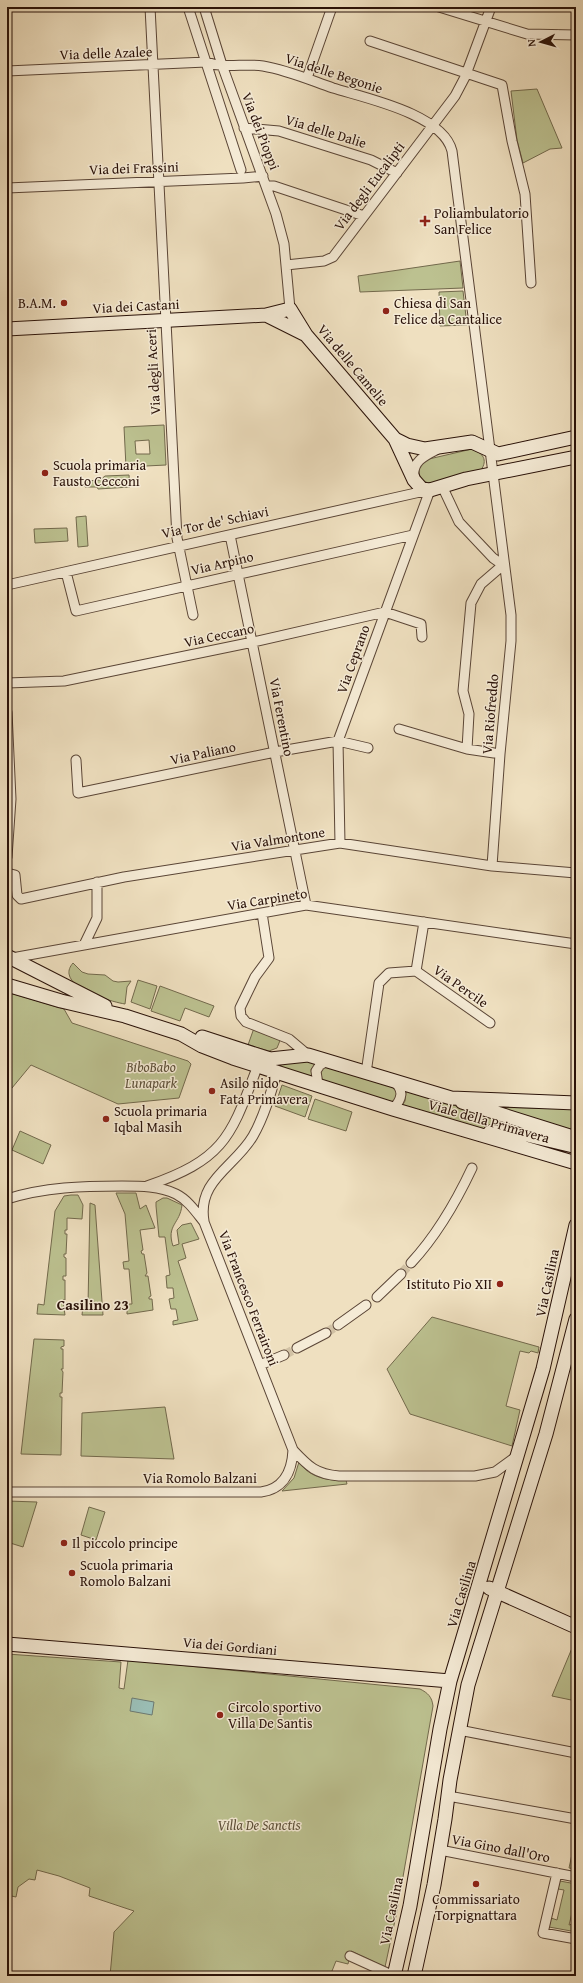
<svg xmlns="http://www.w3.org/2000/svg" width="583" height="1983" viewBox="0 0 583 1983" font-family="'Gentium Book Plus',serif">
	<style>
		.green { fill: #bcc190; stroke: #72694c; fill-rule: evenodd }
		.water { fill: #9abdb4; stroke: #6d786f }
		.lines { fill: none; stroke-linecap: round; stroke-linejoin: round }
		.street-tunnel { stroke: #d1c1a4; stroke-width: 9; stroke-dasharray: 9 4.5; stroke-linecap: butt }
		.street-casing { stroke: #5a4536; stroke-width: 11 }
		.secondary-casing { stroke: #291108; stroke-width: 15 }
		.street { stroke: #f5ebd6; stroke-width: 9 }
		.secondary { stroke: #f5ebd6; stroke-width: 13 }
		.poi-dot { fill: #8f2418; stroke: #f5ebd6; stroke-width: 1.5 }
		.labels { text-anchor: middle; stroke-width: 3; stroke-linejoin: round; paint-order: stroke }
		.street-label { font-size: 14px; fill: #291108; stroke: #f5ebd6 }
		.poi-label { font-size: 14px; fill: #291108; stroke: #f5ebd6; text-anchor: start }
		.park-label { font-size: 14px; font-style: italic; fill: #5c4f38; stroke: #f5ebd6 }
		.neighbourhood-label { font-size: 15px; font-weight: bold; fill: #291108; stroke: #f5ebd6 }
	</style>
	<rect width="100%" height="100%" fill="#efe0c0"/>
	<filter id="stains"><feTurbulence type="fractalNoise" baseFrequency=".005" numOctaves="4"/><feColorMatrix values="0 0 0 0 .2 0 0 0 0 .09 0 0 0 0 .02 0 0 0 .5 -.17"/></filter>
	<radialGradient id="worn" r=".72"><stop offset=".6" stop-color="#630" stop-opacity="0"/><stop offset="1" stop-color="#630" stop-opacity=".3"/></radialGradient>
	<path class="green" d="M537,89L562,148L550,149L523,163L517,140L511,91Z
		M460,261L463,288L360,292L358,276Z
		M463,291L467,325L440,326L439,292Z
		M164,425L166,465L126,467L124,427ZM149,440L150,454H136L135,441Z
		M472,449C483,453 488,460 481,470L432,483C419,483 417,473 421,463L429,459Z
		M129,475L130,487L98,489L97,487H85L86,481L100,480L105,476Z
		M86,516L88,546L78,547L76,517Z
		M67,528L68,541L35,543L34,529Z
		M73,963L82,972L88,974L105,975L113,981L118,982L131,981L127,987L125,1004C112,1002 53,986 73,963Z
		M138,980L157,986L150,1009L131,1002Z
		M160,986L214,1006L209,1017L185,1008L180,1021L151,1011Z
		M7,992L64,1009L72,1023L188,1061L191,1064L179,1098L118,1104L31,1065L7,1094Z
		M254,1028L281,1038L277,1048L269,1051L248,1045Z
		M300,1060L318,1063L311,1069L312,1077L278,1066V1064Z
		M326,1066L394,1087L397,1091L396,1100L390,1102L322,1080L321,1071Z
		M282,1085L312,1096L305,1117L275,1106Z
		M406,1091L571,1140L473,1127L402,1106L405,1101Z
		M315,1099L352,1112L346,1131L308,1119Z
		M484,1107L576,1109V1134Z
		M20,1131L51,1145L43,1164L12,1150Z
		M116,1193H136L140,1209L146,1205L155,1228L140,1230L143,1250L141,1251L142,1254H144L147,1273L145,1276H148L151,1296L149,1297V1299H152L153,1310L127,1314V1304H132L129,1269H124L123,1262L129,1261L125,1214Z
		M71,1195H78L83,1205L82,1219L67,1218V1230H65V1234H67L66,1254H64V1257L66,1258V1276H63V1280H65V1300H63L65,1315L37,1314L38,1304L44,1305L55,1211L64,1196Z
		M163,1198H167L182,1205C180,1224 166,1225 173,1246L179,1244L177,1230L182,1225L191,1223L199,1239L182,1244L186,1258L178,1261L198,1320L173,1325V1321L178,1320L176,1309H171L169,1299L174,1298L173,1288H167L166,1276L170,1275L165,1237H159L156,1206V1202Z
		M90,1203L95,1205L103,1315H82L83,1306H88Z
		M432,1317L539,1347L538,1353L531,1351L529,1353L520,1351L506,1406L520,1410L512,1446L410,1414L387,1369Z
		M34,1339L64,1340V1346L61,1347V1349H63V1369H61L63,1372L62,1393H60V1397H62L61,1455L21,1454Z
		M165,1407L174,1459L81,1456L82,1413Z
		M299,1462C310,1478 328,1481 346,1480L347,1484L282,1491L294,1478Z
		M7,1501L37,1502L23,1547L7,1542Z
		M89,1507L105,1512L96,1540L81,1535Z
		M575,1641H576V1701L552,1696Z
		M7,1654L121,1662L119,1688L124,1689L128,1660L420,1689C428,1693 432,1697 433,1706L397,1911L385,1967L351,1951L348,1964L336,1961L330,1976H110L114,1932L134,1911L89,1896L90,1888L59,1876L37,1870L35,1880L29,1879L18,1887L16,1897L7,1895Z
		M576,1836V1869L569,1868Z
		M560,1881L576,1884V1897L569,1925L576,1923L574,1930L571,1931L549,1927L551,1918L557,1920L564,1890L558,1889Z"/>
	<path class="water" d="M132,1698L154,1702L152,1715L130,1711Z"/>
	<g class="lines">
		<path class="street-tunnel" d="M401,1274L411,1263
			M326,1333L338,1325
			M284,1355L297,1348"/>
		<g class="street-casing">
			<path id="street" d="M150,7L177,538L193,615
				M188,7L241,170
				M204,7L222,65L276,214L284,244L290,309
				M439,7L527,34L576,35
				M370,41L502,85L512,141L525,194L531,283
				M7,71L206,62C224,69 244,63 263,66C287,70 310,80 333,88C365,98 443,114 452,151L511,615V641L500,754L492,866
				M307,78L332,7
				M244,128L279,131L371,160L397,173
				M267,186H274L364,216
				M7,188L243,178L263,176
				M286,265L324,261L333,257L455,96L465,77L491,7
				M414,477C412,462 424,456 436,450
				M442,486L459,522L493,558L503,565
				M230,535L306,905
				M66,572L76,611L413,535
				M7,585L429,490
				M7,683L64,681L253,642L385,612L421,624L422,637
				M7,712L11,799L7,857
				M399,729L467,749L494,753
				M467,749L469,714L463,691L471,603L481,584L503,565
				M76,760L78,793L275,752L338,741L368,748
				M340,843L338,741L430,490
				M7,873L15,875L17,895L21,899L124,877L340,843L492,866L576,873
				M262,913L269,958L255,977L240,1008L241,1016L246,1022L289,1039L308,1055
				M84,945L97,918V882
				M12,958L306,905L576,944
				M416,971L490,1023
				M416,971L424,922
				M366,1073L379,983L389,973L416,971
				M318,1085L316,1071L320,1065L327,1061
				M393,1109C402,1099 405,1090 393,1081
				M147,1186C228,1158 231,1135 260,1060
				M7,1199C45,1187 83,1186 122,1186C140,1186 160,1186 176,1194C188,1200 196,1212 204,1222L293,1450C309,1467 316,1474 339,1476H475L495,1472L517,1456
				M204,1221C197,1180 235,1167 253,1136C264,1117 271,1093 277,1072
				M411,1263C437,1235 456,1202 472,1168
				M377,1297L401,1274
				M338,1325L366,1305
				M297,1348L326,1333
				M260,1365L284,1355
				M7,1492H261C284,1489 292,1471 293,1450
				M459,1730L576,1753
				M448,1796L576,1819
				M440,1850L576,1877
				M557,1873L543,1933L576,1939
				M350,1956L394,1976"/>
		</g>
		<g class="secondary-casing">
			<path id="secondary" d="M266,315L304,334
				M7,329L266,315L290,309L306,335L395,439L414,480L422,489L430,490L466,479L576,457
				M395,439L407,445L425,449L472,442L498,454L576,437
				M7,956L105,1006
				M7,985L61,1001L125,1016L181,1034L202,1046L233,1058L298,1079L393,1109L576,1163
				M202,1037L270,1059L308,1055L451,1098L576,1103
				M462,1102L576,1138
				M490,1132L527,1135L573,1146
				M489,1588L576,1627
				M7,1644L450,1681
				M394,1976L410,1906L440,1729L450,1681L543,1369L576,1225
				M414,1976L434,1885L445,1819L450,1780L468,1685L546,1434L576,1319"/>
		</g>
		<use href="#street" class="street"/>
		<use href="#secondary" class="secondary"/>
	</g>
	<g class="poi-dot">
		<path d="M423 215h4v4h4v4h-4v4h-4v-4h-4v-4h4z"/>
		<circle cx="64" cy="303" r="4"/>
		<circle cx="386" cy="311" r="4"/>
		<circle cx="45" cy="473" r="4"/>
		<circle cx="212" cy="1091" r="4"/>
		<circle cx="106" cy="1119" r="4"/>
		<circle cx="500" cy="1284" r="4"/>
		<circle cx="64" cy="1543" r="4"/>
		<circle cx="72" cy="1573" r="4"/>
		<circle cx="220" cy="1715" r="4"/>
		<circle cx="476" cy="1884" r="4"/>
	</g>
	<g class="labels">
		<g class="street-label">
			<text transform="translate(106 53) rotate(-2)" y="5">Via delle Azalee</text>
			<text transform="translate(334 73) rotate(18)" y="5">Via delle Begonie</text>
			<text transform="translate(261 131) rotate(69)" y="5">Via dei Pioppi</text>
			<text transform="translate(326 131) rotate(17)" y="5">Via delle Dalie</text>
			<text transform="translate(134 168) rotate(-2)" y="5">Via dei Frassini</text>
			<text transform="translate(369 186) rotate(-53)" y="5">Via degli Eucalipti</text>
			<text transform="translate(136 306) rotate(-3)" y="5">Via dei Castani</text>
			<text transform="translate(353 365) rotate(50)" y="5">Via delle Camelie</text>
			<text transform="translate(153 372) rotate(-93)" y="5">Via degli Aceri</text>
			<text transform="translate(215 522) rotate(-12)" y="5">Via Tor de' Schiavi</text>
			<text transform="translate(222 563) rotate(-13)" y="5">Via Arpino</text>
			<text transform="translate(219 635) rotate(-12)" y="5">Via Ceccano</text>
			<text transform="translate(353 659) rotate(-70)" y="5">Via Ceprano</text>
			<text transform="translate(490 714) rotate(-85)" y="5">Via Riofreddo</text>
			<text transform="translate(282 717) rotate(79)" y="5">Via Ferentino</text>
			<text transform="translate(203 753) rotate(-12)" y="5">Via Paliano</text>
			<text transform="translate(278 839) rotate(-9)" y="5">Via Valmontone</text>
			<text transform="translate(267 899) rotate(-9)" y="5">Via Carpineto</text>
			<text transform="translate(461 986) rotate(35)" y="5">Via Percile</text>
			<text transform="translate(489 1121) rotate(16)" y="5">Viale della Primavera</text>
			<text transform="translate(547 1283) rotate(-78)" y="5">Via Casilina</text>
			<text transform="translate(249 1298) rotate(69)" y="5">Via Francesco Ferraironi</text>
			<text x="200" y="1483">Via Romolo Balzani</text>
			<text transform="translate(461 1594) rotate(-73)" y="5">Via Casilina</text>
			<text transform="translate(230 1646) rotate(5)" y="5">Via dei Gordiani</text>
			<text transform="translate(501 1848) rotate(11)" y="5">Via Gino dall'Oro</text>
			<text transform="translate(391 1911) rotate(-78)" y="5">Via Casilina</text>
		</g>
		<g class="poi-label">
			<text x="434" y="218">Poliambulatorio<tspan x="434" dy="16">San Felice</tspan></text>
			<text x="56" y="308" text-anchor="end">B.A.M.</text>
			<text x="394" y="308">Chiesa di San<tspan x="394" dy="16">Felice da Cantalice</tspan></text>
			<text x="53" y="470">Scuola primaria<tspan x="53" dy="16">Fausto Cecconi</tspan></text>
			<text x="220" y="1088">Asilo nido<tspan x="220" dy="16">Fata Primavera</tspan></text>
			<text x="114" y="1116">Scuola primaria<tspan x="114" dy="16">Iqbal Masih</tspan></text>
			<text x="492" y="1289" text-anchor="end">Istituto Pio XII</text>
			<text x="72" y="1548">Il piccolo principe</text>
			<text x="80" y="1570">Scuola primaria<tspan x="80" dy="16">Romolo Balzani</tspan></text>
			<text x="228" y="1712">Circolo sportivo<tspan x="228" dy="16">Villa De Santis</tspan></text>
			<text x="476" y="1904" text-anchor="middle">Commissariato<tspan x="476" dy="16">Torpignattara</tspan></text>
		</g>
		<g class="park-label">
			<text x="151" y="1072">BiboBabo<tspan x="151" dy="16">Lunapark</tspan></text>
			<text x="259" y="1830">Villa De Sanctis</text>
		</g>
		<g class="neighbourhood-label">
			<text x="93" y="1310">Casilino 23</text>
		</g>
	</g>
	<rect width="583" height="1983" fill="none" stroke="#efe0c0" stroke-width="24"/>
	<rect x="8" y="8" width="567" height="1967" fill="none" stroke="#291108" stroke-width="2"/>
	<rect x="12" y="12" width="559" height="1959" fill="none" stroke="#291108"/>
	<g transform="translate(541 42) rotate(264)" stroke="#f5ebd6" stroke-width="3" paint-order="stroke">
	<path d="M0-3L7 15L0 10L-7 15Z" fill="#291108"/>
	<text y="-6" font-size="11" font-weight="bold" text-anchor="middle" fill="#291108">N</text>
	</g>
	<rect width="100%" height="100%" filter="url(#stains)"/>
	<rect width="100%" height="100%" fill="url(#worn)"/>
</svg>
